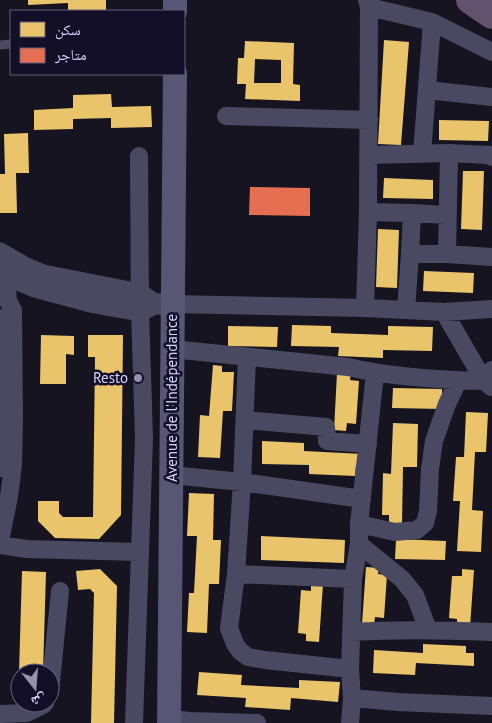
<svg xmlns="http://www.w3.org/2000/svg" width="492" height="723" viewBox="0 0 492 723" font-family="'PT Sans','Noto Naskh Arabic',sans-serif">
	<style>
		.homes { fill: #e9c46a; fill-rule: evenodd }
		.shops { fill: #e76f51 }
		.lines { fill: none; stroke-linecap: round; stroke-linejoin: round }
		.service { stroke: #4a4962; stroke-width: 9 }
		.minor { stroke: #4a4962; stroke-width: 18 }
		.tertiary { stroke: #4a4962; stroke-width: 21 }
		.secondary { stroke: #575674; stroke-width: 24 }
		.trunk { stroke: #62526e; stroke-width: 28 }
		.poi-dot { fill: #9591b1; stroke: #130f26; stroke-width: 2 }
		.labels { text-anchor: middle; stroke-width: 5; stroke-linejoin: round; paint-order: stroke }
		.poi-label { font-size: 15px; fill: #d9d4ff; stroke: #130f26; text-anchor: end }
		.street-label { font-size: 15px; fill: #d9d4ff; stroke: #130f26 }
	</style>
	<rect width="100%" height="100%" fill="#161421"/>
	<path class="homes" d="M28,0H106V11H68V3L28,5Z
		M384,40L409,42L401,145L378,144Z
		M245,41L294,43L293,84L300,85V101L245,99L246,84H237L238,58H244ZM255,59L281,60V83H254Z
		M111,94L112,107L151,106L152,127L111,128V118L73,119V129L34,130V110L73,108V95Z
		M439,120L489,121L488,141L439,140Z
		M28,133L29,173H16L17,213H0V174H5L4,134Z
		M463,171H484L482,230L461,229Z
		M384,178L433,180V199L383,198Z
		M378,229L399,230L397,288L376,287Z
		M424,271L474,273L473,293L423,291Z
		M292,325L331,326V333L388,335V326L433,327L432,351L383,350V358L338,356L339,347L291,346Z
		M228,326L278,327L277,347L228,346Z
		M41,335L74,336V355L66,354V384H40Z
		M88,335H123L121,515L99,539L55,538L38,521V501H59V513L63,517H93L95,357H88Z
		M213,365L222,366V372H234L232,411H223L220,458L198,457L200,415L209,416Z
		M337,373L351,374L350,380L359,381L356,424L347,423L346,431L334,430Z
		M393,388L442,389V409L392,408Z
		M466,412L488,413L486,452H475L472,510L483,511L481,552L457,551L460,501H453L456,457H464Z
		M393,423L418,424L417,467H403L402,525H389V515H382L383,473L391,474Z
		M262,441L304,443V451L363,454V466L356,465L355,476L309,474V465L262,464Z
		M189,493L214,494L213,540H221L219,584H209L207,633L187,632L189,593H194L197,536H187Z
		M261,536L345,540L344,563L261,560Z
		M396,539L446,541L445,560L395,559Z
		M366,567L379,568L378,574L387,575L384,618L375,617L374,625L362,624Z
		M100,569L117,586L114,723H91L94,593L90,589L78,590L76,571Z
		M462,569L474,570L470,627L457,626V619L449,618L452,576H462Z
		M22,571L46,572L43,673H19Z
		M311,584H323L319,642L306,641V634L298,633L301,590L311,591Z
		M423,644L466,646V653H474V666L416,663L415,675L373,673L374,650L423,653Z
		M199,672L242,675L241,685L299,688V680L340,682L338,702L291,698L290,710L245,707L246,698L197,695Z"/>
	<path class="shops" d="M250,187L310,188V216L249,215Z"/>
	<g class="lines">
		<path class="service" d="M0,45L11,44"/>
		<path class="minor" d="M369,7L432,22L422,154
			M432,22L492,52
			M427,90L492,97
			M226,116L369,120
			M369,155L449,153L489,155L492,157
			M368,212L412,213L410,254H447L492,257
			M412,213L447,215
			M447,254L449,153
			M173,304L365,308L444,312L492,309
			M365,308L368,212L369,7L367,0
			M406,310L410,254
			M444,312L484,381L491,387
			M172,349L348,367C392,377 438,380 484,381L492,370
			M247,357L242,482L236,574L229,628L235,644L240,651L248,657L265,660L350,669
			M0,411L2,318
			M245,420L326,427L327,441L368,444
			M0,422L1,445L0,468
			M171,475L242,482L362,499
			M359,524L395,532L417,530L425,523L428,511L430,469L434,441L447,404L458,381
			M0,541L9,497L13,465L14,420L13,310L8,301L6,275
			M359,544L402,579L415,595L428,630
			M0,545L26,549L139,552
			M236,574L353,579
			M352,632C398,629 445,630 492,632
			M50,692L60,591
			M352,698L398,702L492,706
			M0,714L27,713L43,705L45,703
			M169,719L190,721L257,723
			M134,723L144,438L140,311L139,156
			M350,723L352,698L350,669L353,579L359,544V524L375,373"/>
		<path class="tertiary" d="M0,253L26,268L43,275L140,294L154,304
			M0,271L6,275L35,287L95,303L140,311L154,304H173"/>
		<path class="secondary" d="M175,11V0
			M169,723L175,74"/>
		<path class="trunk" d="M470,0L492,15"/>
	</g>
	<circle class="poi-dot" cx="138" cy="378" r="5"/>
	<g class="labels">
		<g class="poi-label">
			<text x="128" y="383">Resto</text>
		</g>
		<g class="street-label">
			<text transform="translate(172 398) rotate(-90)" y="5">Avenue de l'Indépendance</text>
		</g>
	</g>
	<rect x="10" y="10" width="175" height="65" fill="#130f26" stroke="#625e7d"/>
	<rect x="20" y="22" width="25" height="15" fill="#e9c46a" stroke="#625e7d"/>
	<text x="55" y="35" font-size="15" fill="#d9d4ff">سكن</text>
	<rect x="20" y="48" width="25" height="15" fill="#e76f51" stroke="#625e7d"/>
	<text x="55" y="60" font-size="15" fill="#d9d4ff">متاجر</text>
	<g transform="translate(35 688) rotate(163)"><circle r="24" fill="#130f26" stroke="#625e7d"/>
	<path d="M0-4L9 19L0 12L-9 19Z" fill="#9591b1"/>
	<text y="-8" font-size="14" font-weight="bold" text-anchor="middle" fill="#d9d4ff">ش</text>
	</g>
</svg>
